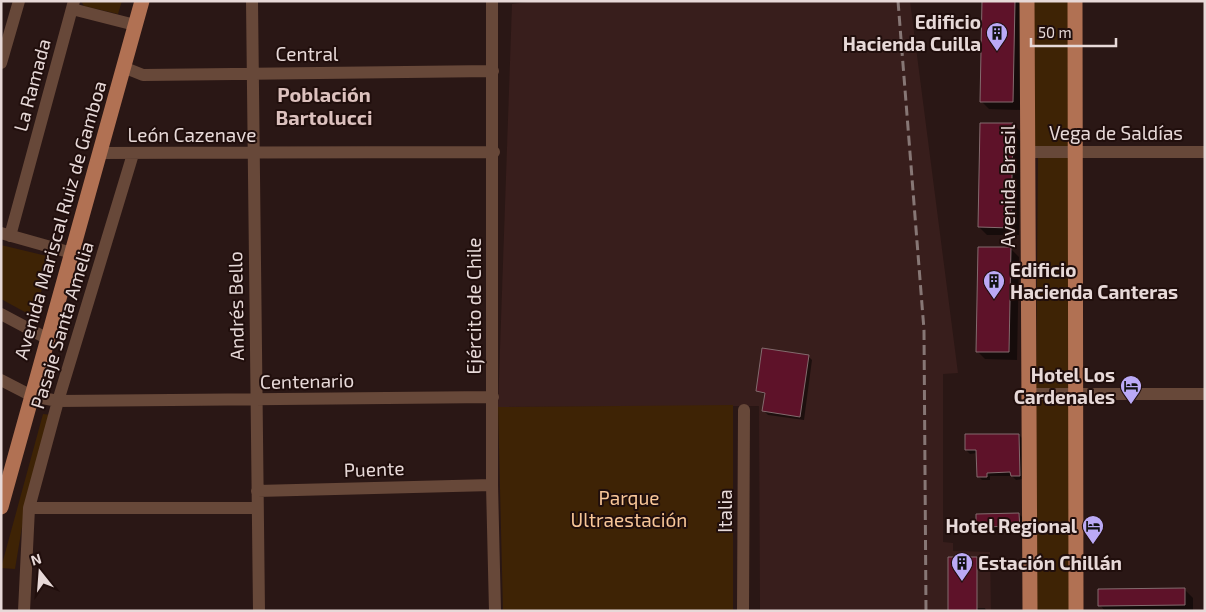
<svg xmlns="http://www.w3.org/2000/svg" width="1206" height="612" viewBox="0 0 1206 612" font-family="'Exo 2',sans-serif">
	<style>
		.built { fill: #381e1c }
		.green { fill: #3e2305 }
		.shadow { fill: #0007 }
		.building { fill: #5e1229; stroke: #836b6e }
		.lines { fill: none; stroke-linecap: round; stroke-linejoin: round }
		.minor { stroke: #674839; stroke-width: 12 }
		.major { stroke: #b17153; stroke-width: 15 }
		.rail { stroke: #877775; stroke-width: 3; stroke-dasharray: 10 5; stroke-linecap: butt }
		.labels { text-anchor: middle; stroke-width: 4; stroke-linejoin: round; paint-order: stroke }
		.poi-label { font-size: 19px; font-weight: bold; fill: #e7d9d8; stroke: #200e0c; text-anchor: end }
		.street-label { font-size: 19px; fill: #e7d9d8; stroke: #200e0c }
		.park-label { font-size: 19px; fill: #f8c698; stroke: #200e0c }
		.neighbourhood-label { font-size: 20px; font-weight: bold; fill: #dcc1be; stroke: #200e0c }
	</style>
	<rect width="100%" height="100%" fill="#2a1715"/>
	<path class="built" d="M534,1H910L958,373L943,374V542L953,543V551L990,552L991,611H760L759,406L498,407L512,4Z"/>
	<path class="green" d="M81,1H122L118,14L84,6Z
		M1032,1H1070L1071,148L1033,149Z
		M1038,158H1071L1068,388L1036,389Z
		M1,245L51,257L34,317L1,299Z
		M1069,398L1070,611H1037L1036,399Z
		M733,405V611H503L498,407Z
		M43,414L52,415L24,515L15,569L1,568Z"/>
	<path class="shadow" d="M983,1H1017L1023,7L1021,110L989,109L981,101Z
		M1013,124L1021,132L1019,235H987L979,227Z
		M1011,249L1019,257L1017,360L985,359L977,351Z
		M808,356L812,360L804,420L768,415L764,411L766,395L757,391Z
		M1019,435L1023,439V479L1016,480L1012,476H990V480H982L978,476L977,453L970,454L966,450Z
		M1019,514L1023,518V533L1016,534L1012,530H990V534H982L978,530L977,515Z
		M976,558L977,608H985L986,611H949Z
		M1185,590L1193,598V611H1105L1100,605Z"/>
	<path class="building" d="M982,1H1015L1013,102H980Z
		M980,123H1013L1011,228L978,227Z
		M978,247H1011L1009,352H976Z
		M762,348L809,355L800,417L762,411L765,393L756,391Z
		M965,434H1019L1020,476H1011L1010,472L987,473V477H977L976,450H965Z
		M1019,513L1020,530H1010V526L986,527V531H976V514Z
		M948,557H977V611H948Z
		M1185,588V605L1098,606V589Z"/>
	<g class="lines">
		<path class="minor" d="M252,1L259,611
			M492,1V485L495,611
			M72,9L135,25
			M1,63L19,1
			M123,67L143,75L493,71
			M1028,152H1205
			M99,153L494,152
			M1,233L72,253
			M10,236L74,1
			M1,314L48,339
			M1,380L32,396L58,401L493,397
			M1029,394H1205
			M257,491L492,485
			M29,508H257
			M24,611L29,508L58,401L133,154
			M743,611L744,410"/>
		<path class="major" d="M1027,1L1030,611
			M1075,1L1076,611
			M1,507L142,1"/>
		<path class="rail" d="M898,1L924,330L926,611"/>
	</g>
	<defs>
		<g id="building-pin" transform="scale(1.125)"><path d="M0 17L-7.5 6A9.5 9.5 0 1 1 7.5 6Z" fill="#bbaaf6" stroke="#200e0c"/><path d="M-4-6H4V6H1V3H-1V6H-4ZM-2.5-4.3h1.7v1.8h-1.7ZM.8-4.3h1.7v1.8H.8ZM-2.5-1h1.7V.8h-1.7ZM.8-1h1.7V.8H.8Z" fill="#111"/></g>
		<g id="hotel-pin" transform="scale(1.125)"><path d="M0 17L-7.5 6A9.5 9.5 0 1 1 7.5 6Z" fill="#bbaaf6" stroke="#200e0c"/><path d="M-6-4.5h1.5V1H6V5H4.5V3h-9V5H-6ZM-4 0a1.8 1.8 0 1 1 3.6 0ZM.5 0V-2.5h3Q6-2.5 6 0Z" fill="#111"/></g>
	</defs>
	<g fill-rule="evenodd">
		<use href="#building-pin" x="997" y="33"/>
		<use href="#building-pin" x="994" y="281"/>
		<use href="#hotel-pin" x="1131" y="386"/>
		<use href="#hotel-pin" x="1093" y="526"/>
		<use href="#building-pin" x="962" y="563"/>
	</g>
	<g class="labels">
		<g class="poi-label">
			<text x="981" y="29">Edificio<tspan x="981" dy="22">Hacienda Cuilla</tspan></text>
			<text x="1010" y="277" text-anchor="start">Edificio<tspan x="1010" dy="22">Hacienda Canteras</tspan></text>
			<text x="1115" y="382">Hotel Los<tspan x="1115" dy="22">Cardenales</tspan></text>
			<text x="1077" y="533">Hotel Regional</text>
			<text x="978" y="570" text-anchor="start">Estación Chillán</text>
		</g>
		<g class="street-label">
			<text x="307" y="61">Central</text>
			<text transform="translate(32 85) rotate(-75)" y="7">La Ramada</text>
			<text x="1116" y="140">Vega de Saldías</text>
			<text x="192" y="142">León Cazenave</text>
			<text transform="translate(1008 186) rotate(-90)" y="7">Avenida Brasil</text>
			<text transform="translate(60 220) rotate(-74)" y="7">Avenida Mariscal Ruiz de Gamboa</text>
			<text transform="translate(236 306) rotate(-91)" y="7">Andrés Bello</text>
			<text transform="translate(474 306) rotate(-90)" y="7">Ejército de Chile</text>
			<text transform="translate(62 325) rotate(-73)" y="7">Pasaje Santa Amelia</text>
			<text transform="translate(307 381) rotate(-1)" y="7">Centenario</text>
			<text transform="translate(374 469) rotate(-2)" y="7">Puente</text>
			<text transform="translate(725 511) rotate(-90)" y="7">Italia</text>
		</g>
		<g class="park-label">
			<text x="629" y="505">Parque<tspan x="629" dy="22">Ultraestación</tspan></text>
		</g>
		<g class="neighbourhood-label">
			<text x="324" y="102">Población<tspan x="324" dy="23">Bartolucci</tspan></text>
		</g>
	</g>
	<rect width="1206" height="612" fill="none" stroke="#e7d9d8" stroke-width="5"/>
	<g transform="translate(40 572) rotate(343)" stroke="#200e0c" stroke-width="4" paint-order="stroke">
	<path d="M0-4L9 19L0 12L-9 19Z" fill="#e7d9d8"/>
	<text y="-8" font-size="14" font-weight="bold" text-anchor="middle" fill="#e7d9d8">N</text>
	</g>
	<path d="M1031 38v8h85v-8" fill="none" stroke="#e7d9d8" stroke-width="2.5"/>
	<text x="1038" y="38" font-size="15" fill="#e7d9d8" stroke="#200e0c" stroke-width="4" paint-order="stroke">50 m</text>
</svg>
